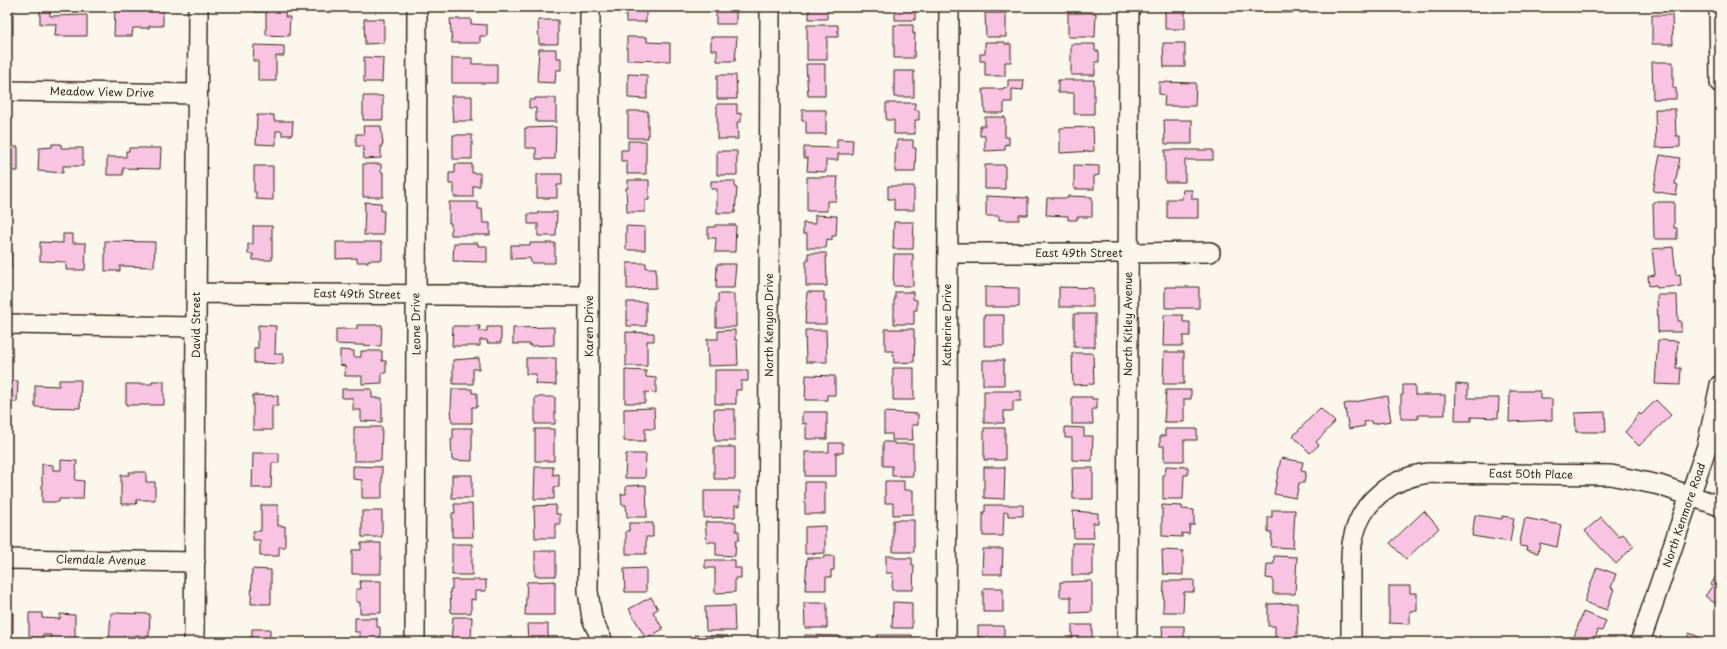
<svg xmlns="http://www.w3.org/2000/svg" width="1727" height="649" viewBox="0 0 1727 649" font-family="'Playpen Sans',sans-serif">
	<style>
		.building { fill: #f8c4e2; stroke: #3b2a1e }
		.lines { fill: none; stroke-linecap: round; stroke-linejoin: round }
		.minor-casing { stroke: #3b2a1e; stroke-width: 22 }
		.minor { stroke: #fbf7ec; stroke-width: 19 }
		.labels { text-anchor: middle; stroke-width: 3; stroke-linejoin: round; paint-order: stroke }
		.street-label { font-size: 11px; fill: #3b2a1e; stroke: #fbf7ec }
	</style>
	<rect width="100%" height="100%" fill="#fbf7ec"/>
	<filter id="ink" filterUnits="userSpaceOnUse"><feTurbulence type="fractalNoise" baseFrequency=".025" numOctaves="2"/><feDisplacementMap in="SourceGraphic" scale="8" xChannelSelector="R" yChannelSelector="G"/><feConvolveMatrix kernelMatrix="1 2 1 2 8 2 1 2 1" color-interpolation-filters="sRGB"/></filter>
	<g filter="url(#ink)">
		<path class="building" d="M255,7H286L285,17H290L289,36L266,35V12H255Z
			M626,7H646V22H626Z
			M716,7H736V24H716Z
			M809,7H827V19H809Z
			M895,7H915V20H895Z
			M1165,7H1185V29H1165Z
			M1283,7H1305V12L1283,13Z
			M40,8L50,9V16L87,15V36H55L56,24H40Z
			M115,8L163,9V26H149V28H133L132,36H114Z
			M7,9H13V35L7,34Z
			M985,13H1006V37H986Z
			M1068,13H1096L1095,37H1068Z
			M1652,15H1672L1673,44H1652Z
			M364,19H384V43L365,44Z
			M450,19H471V24L487,25V36H480V43H452Z
			M538,20H558V44H539Z
			M807,25H838V37H827V60H807Z
			M894,25H913V34L915,33L914,58H894Z
			M627,37H647V42L670,43V61L627,60Z
			M711,37H737L735,61H717V50H711Z
			M985,42H1005V44H1011V62H1005V76H985V61H980V54H985Z
			M1163,43H1185V67H1164Z
			M1071,44H1095V51H1099V62H1095V75H1071Z
			M254,45L284,46V56H276V81H258V61H253Z
			M539,49H556V58H561V70H556L555,83L537,82Z
			M364,57L383,58L382,82H364Z
			M452,58H472V64H497V83H452Z
			M1652,62H1673V88H1676V99H1653Z
			M806,64H825V96H808Z
			M894,71H914V97H894Z
			M628,74L647,75V99L628,98Z
			M717,75H736L737,99H717Z
			M1008,80H1024L1023,90L1012,89V102H1004V113H985L983,89H1003V88L1008,87Z
			M1058,80H1094V114H1074V93H1058Z
			M1159,82L1196,83L1195,106H1164L1165,95L1159,94Z
			M363,96H383V120H363Z
			M451,96H472V121H453Z
			M535,98H556V122H536V108H529V100H535Z
			M886,103H915V110H919V120H915V134H894V120H886Z
			M717,104H737V114L741,113V122H737L738,139H717Z
			M1655,109H1675L1676,136H1680V147L1656,148Z
			M802,110H826V134H806V121H802Z
			M628,111H648V138H628Z
			M257,115H274V121H293L292,135H282V131H276V145L256,144Z
			M985,117H1005V137H1009V145L1005,144V150L985,151V136H980V126H985Z
			M1164,120H1192V144H1165Z
			M363,126H381L383,145H381V158L364,159L363,146H356V134H364Z
			M556,127L555,159H536V148H525V128Z
			M1093,127L1094,151L1060,153V128Z
			M453,135H472V159H453Z
			M837,139L853,140L852,154H838V160H826V172L807,171L808,158H804V147L837,148Z
			M897,140H913V148H916L915,172H895V148H897Z
			M628,141H646V174H627V161H621V150H628Z
			M52,144H61V148H83V166H63V173L38,171L39,148L52,147Z
			M7,147H18V171H7Z
			M129,148H161L160,169L123,168V175H107V157H126V151H129Z
			M1165,150H1213V160H1185V182H1165Z
			M717,151H737V175H717Z
			M1660,155L1680,158L1675,184L1678,185L1676,195L1653,191Z
			M363,164H381V172H383V197H363Z
			M455,164H472V173H480V186H473V197H454V184H449V173H455Z
			M985,165H1005V189H985Z
			M1074,165L1099,166V175L1094,176V189H1074Z
			M254,166H273V200L256,199V192H254Z
			M537,174H562V185H557V198H537Z
			M807,177H838L836,201H827V211H807Z
			M628,180H649V200H645V212H627L626,188H628Z
			M711,181H735V188H737L735,213H717V189H711Z
			M888,186H914V210H894V199H888Z
			M1183,190H1192V199H1198V218H1167V199H1182Z
			M986,196L1028,198V215H1019V220H999V216H986Z
			M1068,196L1092,197V217H1077V220H1068V216L1046,215L1047,198H1068Z
			M365,202L381,203V211H384L383,235H364Z
			M449,202H478V209H482L483,223H490V235H451V223H449Z
			M1653,202H1674V228H1677V239H1654Z
			M538,212H557L556,236H538V224H528V214H538Z
			M815,215L837,216L836,236H832V240L827,239L826,248H807V234H803V223L815,224Z
			M894,222H914L913,249H893Z
			M715,225H736L735,252H715L716,238H708V227H715Z
			M253,226H272V260H253V254H248V244H253Z
			M626,226L645,227V250H626Z
			M63,234H73V243H86L85,270H66V262L40,261V242L63,243Z
			M105,241L155,242L154,267L120,266V271H105Z
			M336,242H382V260H368V262H357V258L336,259Z
			M454,243H478V246H487V262L453,261Z
			M530,243H555V263H531L530,258L511,259V245H530Z
			M1673,247L1676,275L1680,274L1681,286L1657,288L1656,285L1649,286L1648,276L1655,275L1652,249Z
			M7,248L11,249V269H7Z
			M808,253H826L827,286H806V261H808Z
			M894,254H913V286H893Z
			M627,263H646V268H656V288L627,289Z
			M717,264H736L734,288H716Z
			M985,287L1019,288V307H985Z
			M1059,287L1093,288V307H1059Z
			M1165,287H1199V308H1165Z
			M807,292H824V300H826V324H805Z
			M895,292H913V299L917,300V310H914V324H894V300H895Z
			M718,294H734V303H736V327H716V303H718Z
			M1657,295H1677L1678,321H1681V332H1658Z
			M627,302H646V326H627Z
			M1074,314H1095V347H1074Z
			M984,315H1004V346H984Z
			M1164,315H1183V322H1190V336H1183V346H1163Z
			M258,325L276,326L275,354H283V364L254,363V348H258Z
			M357,325H382L381,346L336,344V329H357Z
			M453,326H480L479,331H487V327H501V343H487V340H480V346H452Z
			M554,327V345L530,346V344H513V328Z
			M885,329H914V338H915L914,362L894,363L893,351H885Z
			M735,330V340H737L738,365L708,366L707,339H718V331Z
			M805,330H826L827,362H806Z
			M626,332L654,333V341H647V366H626Z
			M1658,340L1678,341L1676,368H1681L1680,385L1655,384Z
			M340,350L354,351V357H361V351H382V361H386V373H382V383L362,384V376H345V366L340,365Z
			M1164,352H1184V384H1163Z
			M1072,353H1093L1094,384L1073,385Z
			M479,358V369H473V384H453V360Z
			M526,358H556V385L535,384L536,374H526Z
			M983,360H1004V385H983Z
			M893,368H914V400H893Z
			M625,370L646,371V377L656,378V393L645,392V403H625Z
			M715,370H748V381H741V390H736V404H715Z
			M806,375L835,376V395H827V400H805Z
			M59,380H81L80,408L35,407V385L59,386Z
			M7,381H18L17,402H7Z
			M152,381H164V405H126V384H152Z
			M1456,384L1468,385V398H1499L1498,418L1471,417V421H1455Z
			M1403,385H1415V395H1445V415H1418V419H1401V395H1403Z
			M342,389H372V398H382V422L361,421V410H353V398H342Z
			M452,389H472V393H477V407H472V423H452L451,408Z
			M1166,390H1191V399H1184V422H1164Z
			M984,391H1021V401H1013V411H1004V423H984Z
			M1510,391H1540V399H1552V420L1509,422Z
			M253,395L278,396V406H272V430H253Z
			M1387,396L1391,421L1372,424L1371,421L1364,422L1365,426L1349,429L1344,404Z
			M535,397H555V424H535Z
			M1072,397H1092V399H1097V409H1092L1093,424H1072Z
			M1656,400L1671,415L1639,446L1625,432L1635,420L1634,419L1639,413L1641,415Z
			M654,408L655,429H645V441H624V409Z
			M1320,408L1335,422L1316,442L1319,445L1310,453L1293,436Z
			M714,409H735V441H715Z
			M802,412H827V439H806V423L802,424Z
			M884,412L918,414V425H912L913,440H892V434H884Z
			M1605,412L1606,432H1576L1575,413Z
			M354,427H382L381,461H354Z
			M1065,427L1084,428V436H1093L1092,461L1072,460V438H1065Z
			M453,428H472V461L452,460L451,439H453Z
			M984,428H1005V460H984Z
			M535,429H554V461H535Z
			M1165,429H1197V440H1184V461H1164V446H1160V436H1165Z
			M883,442H894V444H913V476H892V466H883Z
			M829,443H843V453H836V476H805V452H829Z
			M714,447H735V479H714Z
			M253,453H279V463H272L271,488H252Z
			M626,454H646L645,478H625Z
			M1281,458L1303,462L1301,471L1306,472L1304,483H1299L1296,498L1274,494Z
			M61,460L77,461L75,480L84,481L83,499H59V502H42V464L53,465V470H61Z
			M353,466L382,467V498H362V480L353,479Z
			M1166,466L1188,467V475H1184L1183,499H1163V475H1165Z
			M535,467H553V475L559,474V487H554V499H534Z
			M984,467H1005L1004,499L984,498Z
			M1072,468H1093V499H1073Z
			M129,472H146V482H155V500H136L137,504H121V475H129Z
			M452,475H472V498H452Z
			M7,481H8V498H7Z
			M885,481H904V490H913V514L893,515V503H885Z
			M805,482H825V514H805Z
			M646,485L647,517H627L626,505H622L621,494H626V486Z
			M704,491H740V506L735,505V517L704,518Z
			M454,504H472L473,537H452V513H455Z
			M261,505H278V526H285V547H279V556H260V540H253V531H261Z
			M556,505V514H560V524H555V538H535L534,506Z
			M985,505H1023V516H1008V512H1004L1003,536H983V512H985Z
			M1162,505L1182,506V509L1194,510V525H1190L1189,534L1182,533V537L1162,536Z
			M1272,510H1295L1293,548L1271,547L1272,533H1268V517H1272Z
			M362,511H382V537H362Z
			M1073,511L1098,513V523H1093L1094,538H1074Z
			M1424,511L1439,528L1406,559L1390,543Z
			M1475,515L1502,519V516L1514,518L1510,542L1472,536Z
			M1601,517L1619,537L1623,534L1634,546L1616,564L1585,531Z
			M1525,518L1561,525L1557,547L1540,543L1538,553L1526,550L1527,547L1519,546Z
			M893,520H914V552H893Z
			M705,522H736V531H739V540H736L735,556L716,555V542H707Z
			M629,523H653V537H646V554H626V531H629Z
			M825,526V553L805,554V527Z
			M361,543H381V574H352V550H361Z
			M1072,543H1093V575H1072Z
			M452,544H472V575H452Z
			M983,549H1003L1002,574H982Z
			M1162,550L1183,551V575L1163,574Z
			M535,551H556V576H535Z
			M824,556H834V570H831V577H826V590H805L807,558H824Z
			M886,556H895V558H912V565H914L913,590H892L893,573H886Z
			M1274,556L1297,557L1295,594H1273V579L1266,578L1267,564H1274Z
			M705,560H735V568H741V578H735V592L715,593V568H705Z
			M1597,567L1616,574L1611,588L1614,589L1607,610L1584,602Z
			M646,568V592H625L624,569Z
			M252,569L271,570V604H251Z
			M1720,571V607L1705,596L1713,585L1711,584Z
			M452,580H486V591H475V600L471,599V613H451L450,589H452Z
			M1182,580H1194V592H1184L1183,612H1163L1164,581H1182Z
			M360,581H381V613H360V602H356V589H361Z
			M555,581V615H525L527,582Z
			M1092,581V612L1071,613V597H1060V582Z
			M1389,586H1410V593H1417V611H1410V624L1389,623Z
			M983,588H1003V612H983Z
			M651,597L658,609L653,612L663,629L646,639L629,609Z
			M893,602L912,603V628H892Z
			M804,603H827V628H805Z
			M1297,603L1298,625H1297V640H1275V626H1268V604Z
			M734,606L735,631H706L705,607Z
			M1583,612L1606,621L1602,631L1598,630L1594,642H1572Z
			M7,613H13V632H7Z
			M29,613H42V618L60,619V614L75,615V642H51V635H42V638L29,637Z
			M111,613L150,614L149,636H124V642H109Z
			M453,617H472L471,642H451Z
			M355,618H377V627H380V642H360V632H355Z
			M527,624H548V642H528Z
			M1072,625H1092V642H1072Z
			M978,626H1004V642H983V637H978Z
			M1162,626H1184V642H1163Z
			M252,629H270V642H249V637H252Z
			M1689,633L1712,642H1686Z
			M694,635L728,636V642H688V639H694Z
			M805,635L839,636V642H804Z
			M877,635H912V642H877Z
			M1393,641H1413L1393,642Z"/>
		<g class="lines">
			<g class="minor-casing">
				<path id="minor" d="M590,7L588,591L592,619L603,642
					M1719,7L1720,83
					M7,91L197,94
					M948,253H1128L1210,252
					M196,293L589,296
					M7,324L196,327
					M7,559L195,562
					M194,642L198,7
					M415,642L417,7
					M768,642L770,7
					M946,642L949,7
					M1127,642L1129,7
					M1351,642C1351,621 1351,599 1351,578C1351,565 1350,551 1353,539C1361,501 1391,478 1428,473L1611,475L1659,485L1720,506
					M1640,642L1707,446L1720,385"/>
			</g>
			<use href="#minor" class="minor"/>
		</g>
	</g>
	<g class="labels">
		<g class="street-label">
			<text transform="translate(102 92) rotate(1)" y="4">Meadow View Drive</text>
			<text x="1079" y="257">East 49th Street</text>
			<text transform="translate(357 294) rotate(1)" y="4">East 49th Street</text>
			<text transform="translate(416 324) rotate(-91)" y="4">Leone Drive</text>
			<text transform="translate(1128 324) rotate(-90)" y="4">North Kitley Avenue</text>
			<text transform="translate(196 325) rotate(-90)" y="4">David Street</text>
			<text transform="translate(769 325) rotate(-90)" y="4">North Kenyon Drive</text>
			<text transform="translate(947 325) rotate(-90)" y="4">Katherine Drive</text>
			<text transform="translate(589 326) rotate(-90)" y="4">Karen Drive</text>
			<text transform="translate(1531 474) rotate(1)" y="4">East 50th Place</text>
			<text transform="translate(1684 515) rotate(-71)" y="4">North Kenmore Road</text>
			<text transform="translate(101 560) rotate(1)" y="4">Clemdale Avenue</text>
		</g>
	</g>
	<rect width="1727" height="649" fill="none" stroke="#fbf7ec" stroke-width="24"/>
	<rect x="12" y="12" width="1703" height="625" fill="none" stroke="#3b2a1e" stroke-width="1.5" filter="url(#ink)"/>
</svg>
